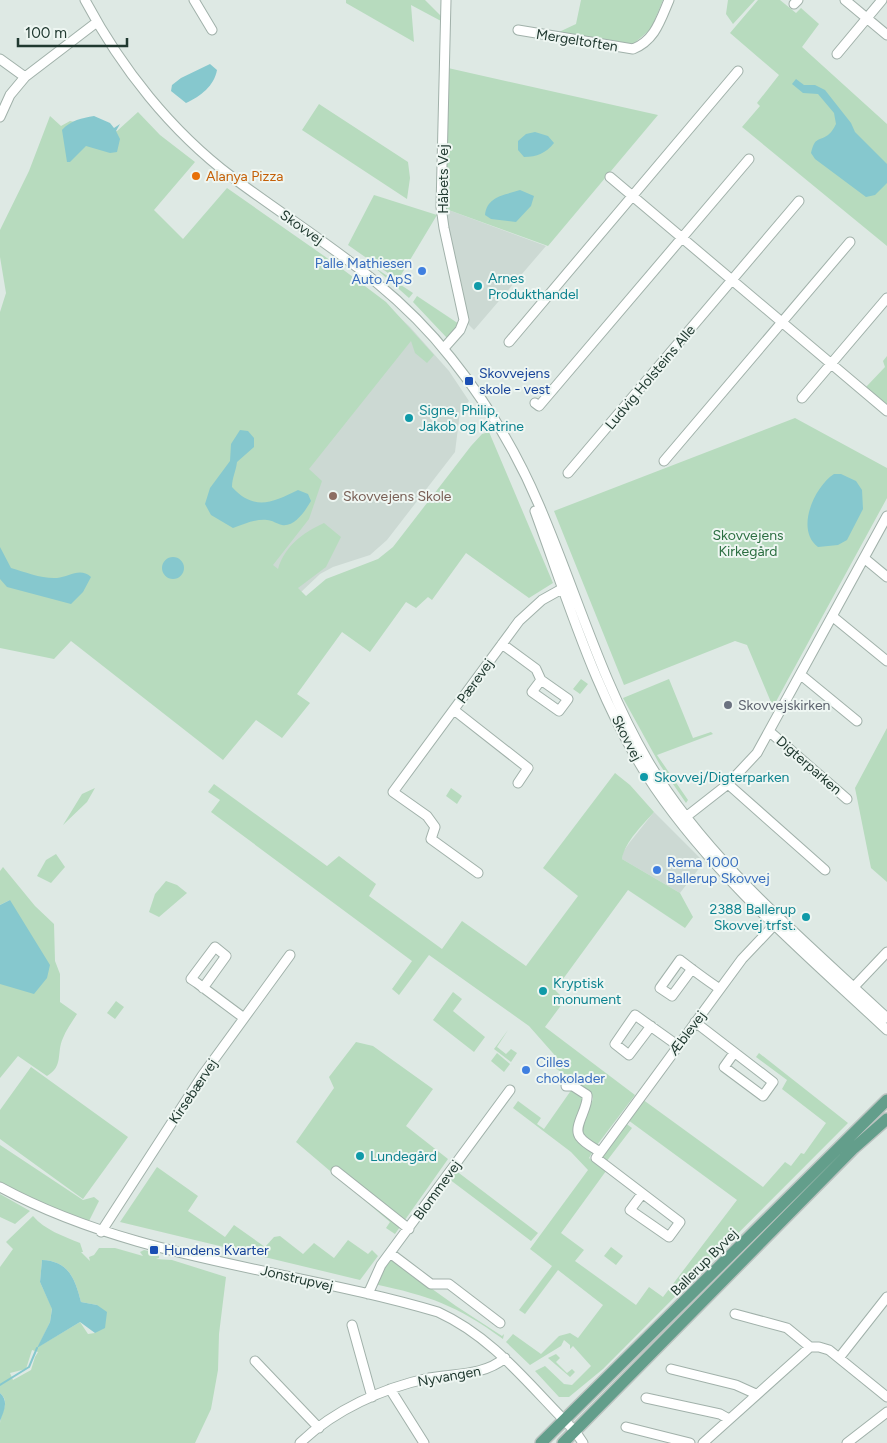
<svg xmlns="http://www.w3.org/2000/svg" width="887" height="1443" viewBox="0 0 887 1443" font-family="Figtree,sans-serif">
	<style>
		.built { fill: #ccd9d3 }
		.green { fill: #b7dbbe; fill-rule: evenodd }
		.water { fill: #86c8ce }
		.lines { fill: none; stroke-linecap: round; stroke-linejoin: round }
		.stream { stroke: #86c8ce; stroke-width: 2 }
		.minor-casing { stroke: #a1b1aa; stroke-width: 11 }
		.major-casing { stroke: #bcc4c1; stroke-width: 14 }
		.minor { stroke: #fff; stroke-width: 9 }
		.major { stroke: #639e8b; stroke-width: 11 }
		.food-dot { fill: #e8710a; stroke: #eef6f2; stroke-width: 2 }
		.shop-dot { fill: #3f7fe0; stroke: #eef6f2; stroke-width: 2 }
		.culture-dot { fill: #0f9aa8; stroke: #eef6f2; stroke-width: 2 }
		.transit-dot { fill: #1a4fb4; stroke: #eef6f2; stroke-width: 2 }
		.education-dot { fill: #8d6e63; stroke: #eef6f2; stroke-width: 2 }
		.worship-dot { fill: #6b7280; stroke: #eef6f2; stroke-width: 2 }
		.labels { text-anchor: middle; stroke-width: 4; stroke-linejoin: round; paint-order: stroke }
		.street-label { font-size: 14px; fill: #203930; stroke: #eef6f2 }
		.food-label { font-size: 14px; fill: #c56008; stroke: #eef6f2; text-anchor: start }
		.shop-label { font-size: 14px; fill: #366cbe; stroke: #eef6f2; text-anchor: start }
		.culture-label { font-size: 14px; fill: #0d838f; stroke: #eef6f2; text-anchor: start }
		.transit-label { font-size: 14px; fill: #164399; stroke: #eef6f2; text-anchor: start }
		.education-label { font-size: 14px; fill: #785e54; stroke: #eef6f2; text-anchor: start }
		.park-label { font-size: 14px; fill: #2b6e41; stroke: #eef6f2 }
		.worship-label { font-size: 14px; fill: #5b616d; stroke: #eef6f2; text-anchor: start }
	</style>
	<rect width="100%" height="100%" fill="#dee9e4"/>
	<path class="built" d="M443,208L546,246L474,330L468,324Z
		M391,309L410,327L449,371L469,401L460,412L455,452L387,540L370,555L333,567L320,574L300,593L243,581Z
		M654,812L704,862L680,893L622,859L623,852L630,842Z"/>
	<path class="green" d="M346,0H425L442,17L441,21L411,5L414,42L346,3Z
		M581,0H663L651,29L633,44L559,32L576,24Z
		M728,0H755L733,24L726,14Z
		M758,0H780L796,13L801,8L819,24L802,47L887,124V246L742,127L760,106L757,103L779,75L730,33Z
		M448,68L658,115L548,246L443,208Z
		M319,104L408,162L410,178L407,199L302,130Z
		M138,112L160,135L195,162L154,210L183,239L227,188L337,265L386,302L434,355L427,363L415,353L411,341L309,469L322,481L309,519L273,565L278,569C285,546 302,533 324,523L341,537L326,567L298,588L306,596L326,579L378,559L393,547L471,446L482,434L489,432L553,583L529,598L466,553L432,600L428,597L416,608L406,602L370,652L342,632L297,694L310,703L282,738L256,720L223,760L71,641L54,659L0,648V312L6,293L0,257V230L29,171L50,116L61,126L70,121L117,131Z
		M374,195L437,215L398,280L348,245Z
		M374,267L413,293L409,298Z
		M417,296L459,324L447,338L413,302Z
		M887,356V405L866,387L885,367L883,361Z
		M795,418L887,468V498L773,707L747,645L735,641L624,685L554,511Z
		M581,679L588,684L580,694L573,689Z
		M669,679L693,738L711,732L713,734L657,755L688,800L686,803L660,765L623,698Z
		M887,728V882L871,868L855,788Z
		M615,773L630,785L654,812C643,825 625,841 622,859L680,893L693,917L685,928L628,890L555,990L565,1000L545,1027L635,1095L597,1145L582,1135L581,1131L593,1099L592,1095L554,1067L559,1060L529,1026L429,955L399,995L392,989L412,961L211,812L220,800L208,792L214,784L327,866L339,856L376,884L369,896L442,949L462,921L526,966L578,896L543,868Z
		M95,788L87,802L63,825L82,794Z
		M451,788L462,796L457,804L446,796Z
		M56,854L65,867L51,883L37,876L46,860Z
		M3,867L35,906L54,924L55,961L60,974V1002L77,1014C72,1022 66,1030 63,1038C56,1053 64,1066 47,1076L18,1056L0,1078V984L10,900L0,905V871Z
		M166,881L177,885L187,893L159,917L149,912L155,894Z
		M453,992L462,999L453,1011L485,1037L474,1052L433,1020Z
		M116,1001L124,1007L115,1019L107,1013Z
		M508,1030L497,1047L506,1054L511,1049L517,1053L511,1062L494,1049Z
		M356,1042L373,1046L433,1089L406,1126L448,1159L395,1234L386,1228L390,1222L296,1142L334,1088L329,1077Z
		M497,1053L510,1064L504,1072L491,1061Z
		M759,1053L848,1123L603,1369L569,1397H559L535,1371L545,1366L564,1384L572,1385L591,1366L573,1346L570,1349V1345L564,1340L561,1346L530,1365L506,1342L513,1334L541,1354L559,1336L570,1333L578,1338L603,1305L558,1270L525,1314L519,1310L552,1266L530,1249L588,1170L571,1152L513,1108L518,1101L541,1118L537,1124L544,1129L572,1089L585,1098L575,1128L593,1151L589,1158L606,1171L561,1233L584,1250L575,1261L636,1305L649,1287L663,1297L737,1200L628,1120L642,1099L763,1187L785,1162L791,1166L801,1153L804,1154L826,1123L782,1089L787,1080L756,1057Z
		M31,1067L128,1137L83,1199L0,1139V1110Z
		M624,1122L632,1128L606,1162L601,1158L602,1153Z
		M0,1145L83,1200L94,1197L99,1201L89,1221L33,1200L0,1182Z
		M157,1167L198,1196L188,1211L225,1237L234,1225L265,1247L274,1237L280,1236L303,1254L314,1243L334,1258L348,1240L368,1254L372,1250L378,1256L360,1280L120,1222Z
		M455,1170L538,1233L531,1241L449,1179Z
		M0,1194L30,1211L15,1224L0,1217Z
		M33,1216C45,1230 63,1236 80,1243L83,1252H81L90,1261L89,1257L94,1255L99,1248H115L143,1256L140,1252L144,1250L159,1253V1258L156,1259L172,1260L226,1277L219,1334L218,1370L211,1409L195,1443H0C0,1436 0,1429 0,1423C1,1411 11,1403 0,1393V1267L13,1249L6,1242ZM42,1260C69,1261 75,1279 81,1302L97,1305L95,1333L88,1334L80,1322L38,1347L50,1322L52,1308L40,1282ZM32,1350L38,1352L35,1357L31,1370L13,1380L10,1373L26,1369Z
		M611,1247L623,1256L616,1265L604,1256Z
		M388,1261H393L456,1306L502,1336L504,1334L503,1339C456,1305 430,1296 374,1284Z
		M556,1354L560,1358L556,1362L567,1373L572,1369L575,1372L570,1377L548,1358Z"/>
	<path class="water" d="M210,64L217,70C214,86 201,96 186,103L171,91L172,85L181,78Z
		M796,79L804,85H815L825,90L851,123L855,132L887,164V183L875,195L866,197L815,159L811,153C815,137 817,142 828,135C831,133 834,128 836,124L834,113L818,94L803,93L792,84Z
		M94,116L110,123L114,128L120,124L116,131L120,139L117,152L110,153L86,146L70,162H67L62,130C71,120 82,118 94,116Z
		M535,132L548,136L554,143C546,153 537,157 524,157L518,150V141L526,134Z
		M520,190L534,196L531,206L516,222L491,219L485,215C487,196 505,195 520,190Z
		M240,430L248,431L254,438V447L237,462C236,471 232,478 232,487C254,511 272,503 298,490L308,494L311,501C305,511 295,527 282,525C277,524 272,520 267,520C254,519 245,524 233,528L211,515L205,504L210,488L230,461L231,444Z
		M834,474H841L856,481L862,490L863,509L847,540L838,545L818,547C795,530 814,487 834,474Z
		M0,547L11,568C25,572 42,579 57,578C69,577 80,567 91,577L83,592L71,604L7,587L0,579Z
		M162 568a11 11 0 1 1 22 0a11 11 0 1 1-22 0Z
		M10,900L50,965L47,978L34,994L0,984V905Z
		M42,1260C69,1261 75,1279 81,1302L97,1305L107,1312L105,1328L95,1333L80,1322L37,1348L50,1322L52,1309L40,1282Z
		M0,1393C9,1401 4,1411 0,1421Z"/>
	<g class="lines">
		<path class="stream" d="M0,1385L29,1367L37,1348"/>
		<g class="minor-casing">
			<path id="minor" d="M85,0C121,68 171,131 232,177C311,236 389,279 451,358C487,403 517,453 539,505C576,591 601,681 648,761C706,860 804,940 887,1018
				M194,0L212,30
				M845,0L887,35
				M794,4L798,0
				M518,30L633,49C655,40 660,21 669,0
				M837,54L882,0
				M0,59L25,77
				M0,117L10,95L25,77L97,22
				M610,177L887,411
				M509,342L738,71
				M444,348L460,330L464,320L444,228L441,207L446,0
				M802,398L887,298
				M535,403L539,406L749,159
				M664,461L850,242
				M568,473L799,201
				M535,511C569,604 599,705 655,788C718,880 806,954 887,1030
				M864,558L887,577
				M832,616L887,661
				M502,644L536,669L541,680L568,699L559,711L532,692L541,680
				M801,675L857,721
				M454,710L528,768L518,783
				M770,732L847,799
				M728,784L825,870
				M682,820L728,784L757,753L887,516
				M478,873L431,839L435,827L427,816L393,792L519,621L542,600L567,586
				M692,969L672,996L660,988L680,960C693,970 706,980 720,989
				M203,988L226,956L215,947L191,979L197,983L244,1018
				M851,990L887,952
				M695,1022L773,1082L763,1096L724,1067L734,1053
				M651,1026L629,1055L615,1044L635,1015L677,1045
				M566,1086H573L587,1095C589,1108 572,1127 580,1137C584,1143 594,1148 600,1152
				M336,1171L409,1229
				M0,1187C134,1260 293,1269 438,1312C495,1338 531,1388 575,1431L583,1443
				M642,1194L630,1210L669,1237L680,1222L596,1158L742,959L778,921
				M101,1232L202,1076L290,955
				M390,1253L431,1284H449L500,1323
				M368,1294L381,1265L510,1090
				M735,1314L787,1328L810,1347
				M352,1325L372,1397
				M839,1358L887,1297
				M255,1361L319,1428
				M671,1369L736,1385L756,1394
				M390,1389L424,1443
				M646,1398L720,1414L729,1419
				M626,1427L690,1443
				M300,1443C334,1410 383,1388 429,1378C456,1373 483,1376 505,1358
				M703,1443L810,1347H819L829,1350L887,1397
				M847,1443L887,1412"/>
		</g>
		<g class="major-casing">
			<path id="major" d="M541,1443L887,1100
				M563,1443L854,1148L887,1119"/>
		</g>
		<use href="#minor" class="minor"/>
		<use href="#major" class="major"/>
	</g>
	<circle class="food-dot" cx="196" cy="176" r="5"/>
	<g class="shop-dot">
		<circle cx="422" cy="271" r="5"/>
		<circle cx="657" cy="870" r="5"/>
		<circle cx="526" cy="1070" r="5"/>
	</g>
	<g class="culture-dot">
		<circle cx="478" cy="286" r="5"/>
		<circle cx="409" cy="418" r="5"/>
		<circle cx="644" cy="777" r="5"/>
		<circle cx="806" cy="917" r="5"/>
		<circle cx="543" cy="991" r="5"/>
		<circle cx="360" cy="1156" r="5"/>
	</g>
	<g class="transit-dot">
		<rect x="464" y="376" width="10" height="10" rx="2.5"/>
		<rect x="149" y="1245" width="10" height="10" rx="2.5"/>
	</g>
	<circle class="education-dot" cx="333" cy="496" r="5"/>
	<circle class="worship-dot" cx="728" cy="705" r="5"/>
	<g class="labels">
		<g class="street-label">
			<text transform="translate(577 40) rotate(9)" y="5">Mergeltoften</text>
			<text transform="translate(443 179) rotate(-90)" y="5">Håbets Vej</text>
			<text transform="translate(302 227) rotate(35)" y="5">Skovvej</text>
			<text transform="translate(650 377) rotate(-50)" y="5">Ludvig Holsteins Alle</text>
			<text transform="translate(475 681) rotate(-54)" y="5">Pærevej</text>
			<text transform="translate(627 738) rotate(63)" y="5">Skovvej</text>
			<text transform="translate(809 765) rotate(41)" y="5">Digterparken</text>
			<text transform="translate(687 1033) rotate(-53)" y="5">Æblevej</text>
			<text transform="translate(193 1091) rotate(-56)" y="5">Kirsebærvej</text>
			<text transform="translate(437 1190) rotate(-54)" y="5">Blommevej</text>
			<text transform="translate(704 1262) rotate(-45)" y="5">Ballerup Byvej</text>
			<text transform="translate(297 1278) rotate(13)" y="5">Jonstrupvej</text>
			<text transform="translate(449 1376) rotate(-10)" y="5">Nyvangen</text>
		</g>
		<g class="food-label">
			<text x="206" y="181">Alanya Pizza</text>
		</g>
		<g class="shop-label">
			<text x="412" y="268" text-anchor="end">Palle Mathiesen<tspan x="412" dy="16">Auto ApS</tspan></text>
			<text x="667" y="867">Rema 1000<tspan x="667" dy="16">Ballerup Skovvej</tspan></text>
			<text x="536" y="1067">Cilles<tspan x="536" dy="16">chokolader</tspan></text>
		</g>
		<g class="culture-label">
			<text x="488" y="283">Arnes<tspan x="488" dy="16">Produkthandel</tspan></text>
			<text x="419" y="415">Signe, Philip,<tspan x="419" dy="16">Jakob og Katrine</tspan></text>
			<text x="654" y="782">Skovvej/Digterparken</text>
			<text x="796" y="914" text-anchor="end">2388 Ballerup<tspan x="796" dy="16">Skovvej trfst.</tspan></text>
			<text x="553" y="988">Kryptisk<tspan x="553" dy="16">monument</tspan></text>
			<text x="370" y="1161">Lundegård</text>
		</g>
		<g class="transit-label">
			<text x="479" y="378">Skovvejens<tspan x="479" dy="16">skole - vest</tspan></text>
			<text x="164" y="1255">Hundens Kvarter</text>
		</g>
		<g class="education-label">
			<text x="343" y="501">Skovvejens Skole</text>
		</g>
		<g class="park-label">
			<text x="748" y="540">Skovvejens<tspan x="748" dy="16">Kirkegård</tspan></text>
		</g>
		<g class="worship-label">
			<text x="738" y="710">Skovvejskirken</text>
		</g>
	</g>
	<path d="M18 38v8h109v-8" fill="none" stroke="#203930" stroke-width="2.5"/>
	<text x="25" y="38" font-size="15" fill="#203930" stroke="#eef6f2" stroke-width="4" paint-order="stroke">100 m</text>
</svg>
